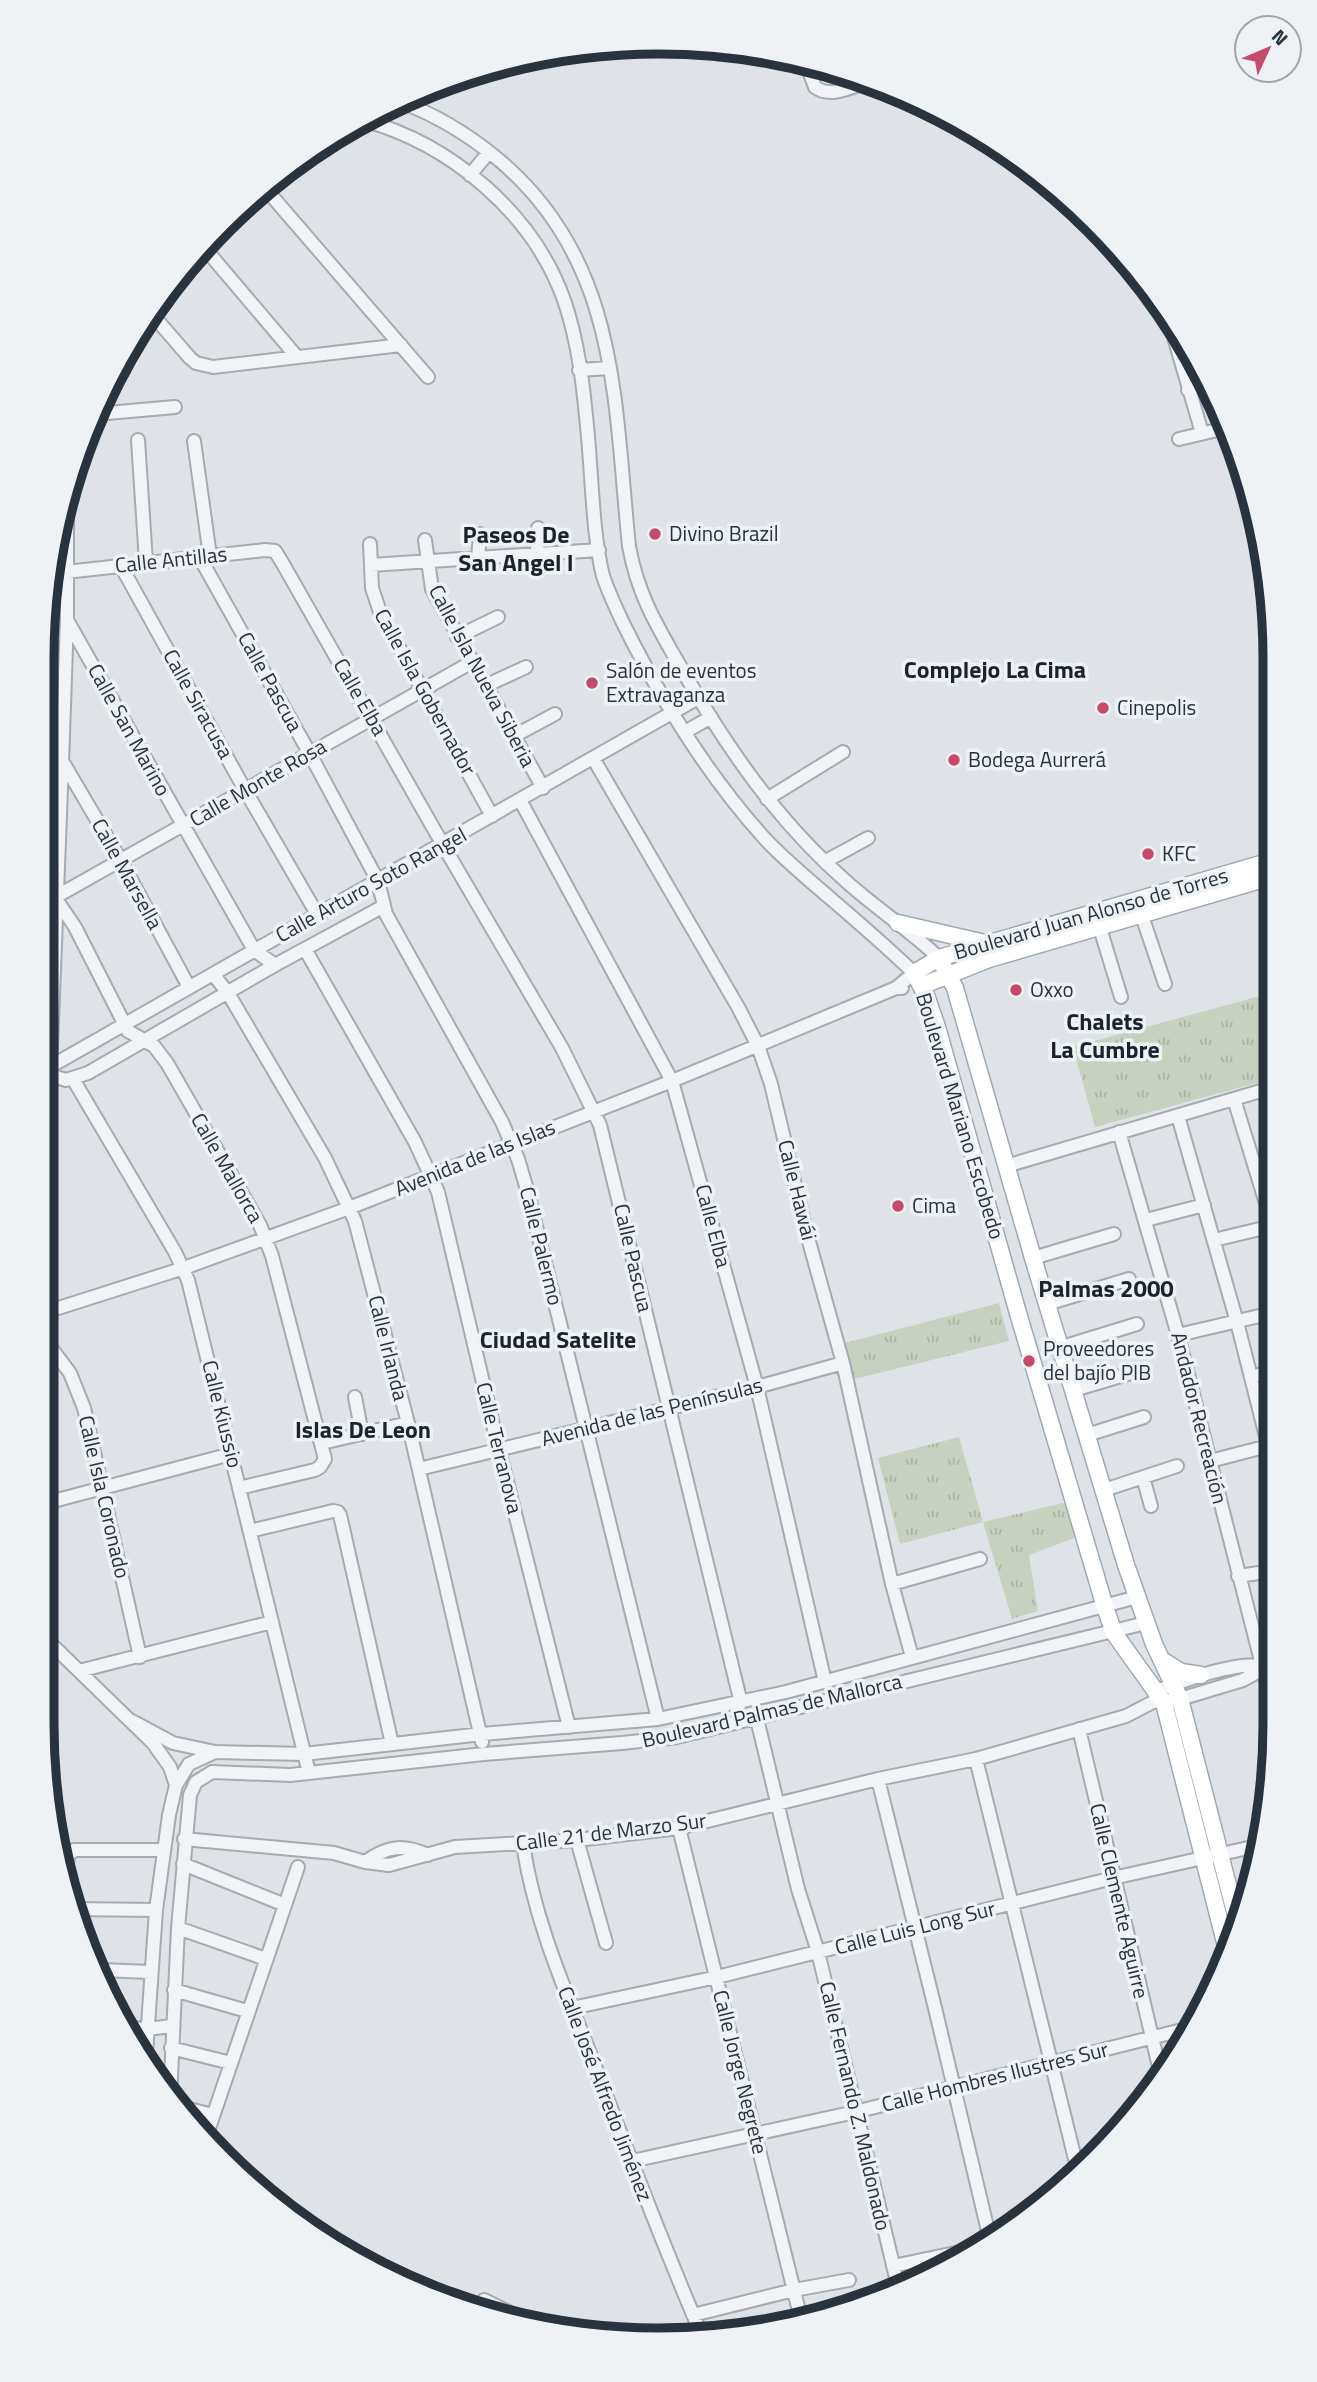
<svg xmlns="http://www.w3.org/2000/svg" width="1317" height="2382" viewBox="0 0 1317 2382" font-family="'Titillium Web',sans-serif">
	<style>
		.grass { fill: url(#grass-tufts) }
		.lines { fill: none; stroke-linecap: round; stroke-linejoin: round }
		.minor-casing { stroke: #a4abb1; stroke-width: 16 }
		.major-casing { stroke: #9fa9b2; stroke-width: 19 }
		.minor { stroke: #f1f3f6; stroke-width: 12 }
		.major { stroke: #fff; stroke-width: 16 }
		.poi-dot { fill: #c7496b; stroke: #eef2f5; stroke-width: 2.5 }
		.labels { text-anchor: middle; stroke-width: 7; stroke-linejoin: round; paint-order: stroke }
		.poi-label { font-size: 21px; fill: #28333d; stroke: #eef2f5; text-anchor: start }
		.street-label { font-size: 21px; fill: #28333d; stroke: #eef2f5 }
		.quarter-label { font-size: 24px; font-weight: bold; fill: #1b242e; stroke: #eef2f5 }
		.rim { fill: none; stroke: #28333d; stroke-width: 9 }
	</style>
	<defs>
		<pattern id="grass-tufts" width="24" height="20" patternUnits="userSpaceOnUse" patternTransform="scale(1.75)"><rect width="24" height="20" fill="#c6d1c0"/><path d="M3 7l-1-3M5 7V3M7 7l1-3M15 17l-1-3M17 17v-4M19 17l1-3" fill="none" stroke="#aab4a6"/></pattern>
	</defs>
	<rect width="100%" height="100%" fill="#dfe3e7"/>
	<path class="grass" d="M1271,993V1079L1095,1127L1073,1047Z
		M999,1303L1009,1341L854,1379L845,1343Z
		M959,1437L983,1522L1067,1502L1077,1537L1029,1555L1038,1611L1012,1619L983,1522L900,1544L878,1458Z"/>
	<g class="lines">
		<g class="minor-casing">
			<path id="minor" d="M806,63L815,87C830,99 854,86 870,81
				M398,101C435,114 469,135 499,160C620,262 614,403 629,546C638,597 659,629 684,673C729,751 780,824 848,883C877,909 911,931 939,958
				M363,120C451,144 533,213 564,300C579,343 584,392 588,437C592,480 593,536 603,576C608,591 615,606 622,621C660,698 708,776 766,840C786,861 808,879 830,898C858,922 887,947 914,973L896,988
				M470,175L489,152
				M264,187L428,377
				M202,245L297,357
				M1166,310L1202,433
				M151,313L190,358L196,363L213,367L401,345
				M579,370L610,368
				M1188,390L1205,385
				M96,414L175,407
				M1179,439L1226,428
				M138,440L146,562
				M194,441L210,556
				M425,540L432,589L543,788
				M370,544L372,588L381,615L492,816
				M537,552L538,528
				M200,558L310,754L378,881L386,914L502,1122L518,1159L526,1186L658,1719
				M478,558L480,534
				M371,565L599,550
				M121,566L245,790L317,914
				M66,572L265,550L275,551L283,564L443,845L562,1048L600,1125L741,1703
				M67,620L254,950L275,965
				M457,637L498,617
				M485,686L526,667
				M685,732L711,717
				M514,736L555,714
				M593,758L738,1007L758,1046L771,1084L806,1231L843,1363L892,1584L912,1657
				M64,764L121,861L189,987
				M767,799L843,752
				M520,800L672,1081L757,1387L825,1682
				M826,861L868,838
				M58,902L75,927L128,1031L154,1046L167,1063L260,1225L272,1256L325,1459L320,1467L315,1470L239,1488
				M43,904L472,662
				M1142,916L1165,984
				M1100,928L1121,997
				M305,949L415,1142L438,1192L499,1450L569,1727
				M213,974L228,993L325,1158L355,1221L408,1423L482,1742
				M46,1069L698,698
				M50,1075L66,1080L88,1073L275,965L382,907
				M73,1079L175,1252L188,1280L309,1773
				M1234,1099L1272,1223
				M1178,1116L1237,1322L1273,1464
				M1119,1132L1178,1335L1274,1712
				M1006,1166L1271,1088
				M1146,1220L1204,1205
				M1214,1240L1272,1226
				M1033,1258L1114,1234
				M1047,1304L1129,1279
				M49,1311L184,1268L349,1208L672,1081L896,988H902
				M1178,1335L1272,1313
				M49,1345L70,1373L84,1408L140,1657
				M1062,1347L1137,1324
				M1252,1377L1272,1371
				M1074,1390L1141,1370
				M355,1397L362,1434
				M1087,1435L1144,1417
				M322,1443L408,1423
				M1210,1461L1268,1446
				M419,1469L757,1387L843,1363
				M1143,1477L1151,1506
				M1104,1490L1177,1466
				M42,1504L231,1454
				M250,1531L333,1511L338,1512L340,1515L392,1744
				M42,1547L49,1345L48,1125L62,763L67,619V501
				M1238,1576L1273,1571
				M892,1584L980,1559
				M42,1635L153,1743L170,1767L176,1785
				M79,1671L272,1622
				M1155,1699L1157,1691C1184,1680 1213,1670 1242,1666C1254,1664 1262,1667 1273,1662
				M757,1719L798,1889L818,1952L899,2290
				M132,1721L173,1743L215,1752L304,1754L482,1734L658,1719L786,1692L1137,1597
				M1079,1729L1160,2071
				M976,1759L1078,2171
				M878,1779L935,2008L989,2235
				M679,1828L800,2315
				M184,1839L334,1853L365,1862L389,1865L455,1847L577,1840L679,1828L878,1779L976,1759L1126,1716L1153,1702L1180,1699L1243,1680L1254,1674L1261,1667
				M577,1840L606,1943
				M523,1844C534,1919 564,1987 591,2056C627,2151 663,2245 703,2338
				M365,1862C387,1846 403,1844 428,1855
				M183,1864L285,1905
				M66,1872L68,1856L74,1850H164
				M72,1909L156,1910
				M178,1928L266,1959
				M100,1970L151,1972
				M174,1990L247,2011
				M572,2008L717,1977L1113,1878L1257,1846
				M132,2028L147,2029L172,2026
				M171,2048L231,2063
				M146,2054L156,1910L169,1815L176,1785L189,1764L215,1752
				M170,2099L178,1928L190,1795L196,1782L212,1772L290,1775L484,1754L622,1743L677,1737L1146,1623
				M177,2106L213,2115
				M207,2134L298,1867
				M632,2161L855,2112L1194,2027
				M893,2266L960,2252
				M484,2300L529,2322
				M693,2315L794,2290L849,2280"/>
		</g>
		<g class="major-casing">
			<path id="major" d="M898,923L985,943
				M939,958L955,988L1033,1258L1126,1565L1154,1644L1180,1699L1239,1928
				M921,986L989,959L1271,877
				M1162,1660L1181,1672L1201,1675
				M1228,1954L1164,1703L1114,1633L1105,1607L1018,1313L937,1027L926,995L914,973L939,958L1271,861"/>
		</g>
		<use href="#minor" class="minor"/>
		<use href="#major" class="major"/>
	</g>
	<g class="poi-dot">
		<circle cx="655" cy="534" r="7"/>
		<circle cx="592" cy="683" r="7"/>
		<circle cx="1103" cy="708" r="7"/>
		<circle cx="954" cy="760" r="7"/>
		<circle cx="1148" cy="854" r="7"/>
		<circle cx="1016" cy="990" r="7"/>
		<circle cx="898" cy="1206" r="7"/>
		<circle cx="1029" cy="1361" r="7"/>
	</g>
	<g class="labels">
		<g class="poi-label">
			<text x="669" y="541">Divino Brazil</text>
			<text x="606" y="678">Salón de eventos<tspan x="606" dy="24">Extravaganza</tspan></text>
			<text x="1117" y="715">Cinepolis</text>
			<text x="968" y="767">Bodega Aurrerá</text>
			<text x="1162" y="861">KFC</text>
			<text x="1030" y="997">Oxxo</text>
			<text x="912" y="1213">Cima</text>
			<text x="1043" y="1356">Proveedores<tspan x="1043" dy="24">del bajío PIB</tspan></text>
		</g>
		<g class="street-label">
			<text transform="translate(171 560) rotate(-6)" y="7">Calle Antillas</text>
			<text transform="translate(482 676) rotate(62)" y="7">Calle Isla Nueva Siberia</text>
			<text transform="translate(270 682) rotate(61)" y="7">Calle Pascua</text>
			<text transform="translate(425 692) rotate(61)" y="7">Calle Isla Gobernador</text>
			<text transform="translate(360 697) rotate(60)" y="7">Calle Elba</text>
			<text transform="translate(198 704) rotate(61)" y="7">Calle Siracusa</text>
			<text transform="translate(129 730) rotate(61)" y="7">Calle San Marino</text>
			<text transform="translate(258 783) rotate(-30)" y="7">Calle Monte Rosa</text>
			<text transform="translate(127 874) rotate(61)" y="7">Calle Marsella</text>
			<text transform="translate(371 885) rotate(-29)" y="7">Calle Arturo Soto Rangel</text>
			<text transform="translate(1091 914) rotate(-16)" y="7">Boulevard Juan Alonso de Torres</text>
			<text transform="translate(960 1116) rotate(73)" y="7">Boulevard Mariano Escobedo</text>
			<text transform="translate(475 1158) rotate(-22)" y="7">Avenida de las Islas</text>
			<text transform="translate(227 1168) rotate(60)" y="7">Calle Mallorca</text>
			<text transform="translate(797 1190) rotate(76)" y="7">Calle Hawái</text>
			<text transform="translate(713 1226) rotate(75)" y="7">Calle Elba</text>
			<text transform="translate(541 1246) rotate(76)" y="7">Calle Palermo</text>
			<text transform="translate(633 1258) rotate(77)" y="7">Calle Pascua</text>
			<text transform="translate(388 1348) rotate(76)" y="7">Calle Irlanda</text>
			<text transform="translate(652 1412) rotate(-14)" y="7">Avenida de las Penínsulas</text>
			<text transform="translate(222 1414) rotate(76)" y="7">Calle Kiussio</text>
			<text transform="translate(1199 1418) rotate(76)" y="7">Andador Recreación</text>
			<text transform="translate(499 1448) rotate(76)" y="7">Calle Terranova</text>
			<text transform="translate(104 1497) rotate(77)" y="7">Calle Isla Coronado</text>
			<text transform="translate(772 1711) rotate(-13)" y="7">Boulevard Palmas de Mallorca</text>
			<text transform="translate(611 1832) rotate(-7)" y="7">Calle 21 de Marzo Sur</text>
			<text transform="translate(1119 1901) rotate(77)" y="7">Calle Clemente Aguirre</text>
			<text transform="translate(915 1928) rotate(-14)" y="7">Calle Luis Long Sur</text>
			<text transform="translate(740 2072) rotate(76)" y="7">Calle Jorge Negrete</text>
			<text transform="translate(995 2077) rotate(-14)" y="7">Calle Hombres Ilustres Sur</text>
			<text transform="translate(605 2094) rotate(69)" y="7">Calle José Alfredo Jiménez</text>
			<text transform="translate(855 2106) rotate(77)" y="7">Calle Fernando Z. Maldonado</text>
		</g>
		<g class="quarter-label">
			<text x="516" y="543">Paseos De<tspan x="516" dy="28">San Angel I</tspan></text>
			<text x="995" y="678">Complejo La Cima</text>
			<text x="1105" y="1030">Chalets<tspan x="1105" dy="28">La Cumbre</tspan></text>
			<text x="1106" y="1297">Palmas 2000</text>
			<text x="558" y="1348">Ciudad Satelite</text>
			<text x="363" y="1438">Islas De Leon</text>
		</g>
	</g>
	<path d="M0 0H1317V2382H0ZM658 54H659A604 604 0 0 1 1263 658V1724A604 604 0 0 1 659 2328H658A604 604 0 0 1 54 1724V658A604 604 0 0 1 658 54Z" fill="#eef2f5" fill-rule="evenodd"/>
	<path class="rim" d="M658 54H659A604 604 0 0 1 1263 658V1724A604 604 0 0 1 659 2328H658A604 604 0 0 1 54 1724V658A604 604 0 0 1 658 54Z"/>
	<g transform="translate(1268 49) rotate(46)"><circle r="33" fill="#eef2f5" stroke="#9fa6ab" stroke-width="2"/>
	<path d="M0-5L12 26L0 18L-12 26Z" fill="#c7496b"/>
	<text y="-10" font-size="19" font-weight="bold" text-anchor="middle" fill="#28333d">N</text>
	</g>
</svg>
